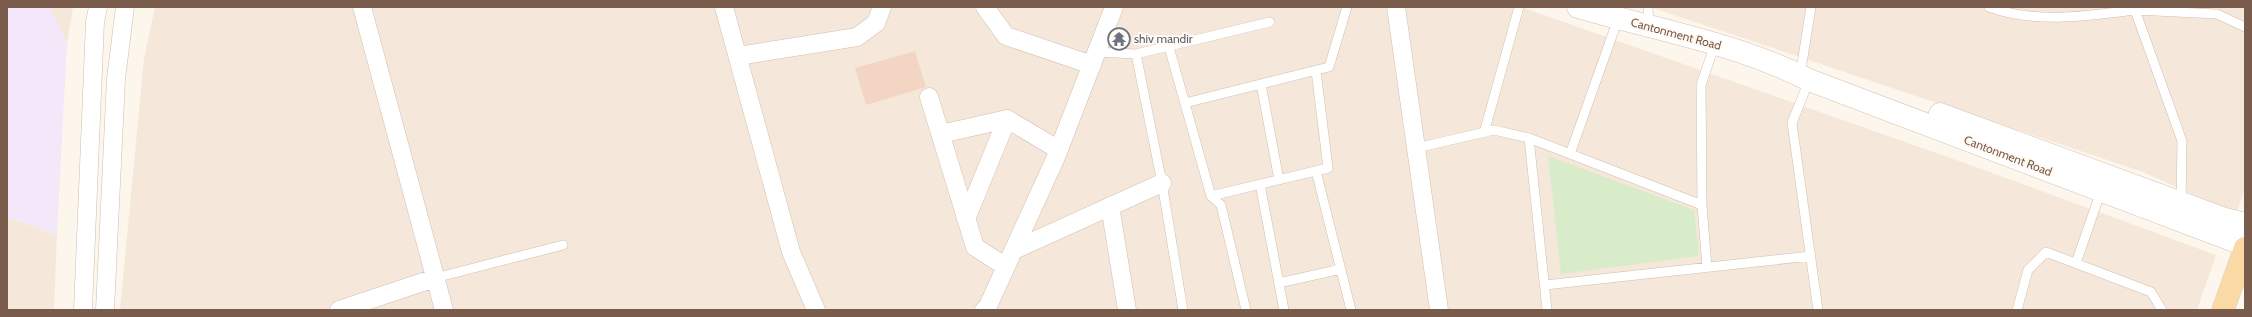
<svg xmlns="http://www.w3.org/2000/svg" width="2252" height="317" viewBox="0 0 2252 317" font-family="Cabin,sans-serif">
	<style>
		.residential { fill: #f5e8da }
		.education { fill: #f3e8fa }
		.green { fill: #d8ecc9 }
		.building { fill: #f3d5c3 }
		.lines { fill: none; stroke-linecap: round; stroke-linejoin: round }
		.lane-casing { stroke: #d1beb0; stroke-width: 10 }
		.street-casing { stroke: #d1beb0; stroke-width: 19 }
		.secondary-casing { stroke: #d6c0b0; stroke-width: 23 }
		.primary-casing { stroke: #dad1cd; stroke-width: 23 }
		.lane { stroke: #fff; stroke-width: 9 }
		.street { stroke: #fff; stroke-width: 18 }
		.secondary { stroke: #fff; stroke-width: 22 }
		.primary { stroke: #fbd9a5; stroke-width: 22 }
		.labels { text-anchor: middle; stroke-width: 4; stroke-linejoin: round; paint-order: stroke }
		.street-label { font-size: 12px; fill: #7a5c4d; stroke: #fffaf3 }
		.worship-label { font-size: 12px; fill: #5b616d; stroke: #fffaf3; text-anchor: start }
	</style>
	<rect width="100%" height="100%" fill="#fdf6ec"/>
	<path class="residential" d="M50,7H73L67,44Z
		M155,7H1521L1976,167L2216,255L2197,310H120L144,58Z
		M1650,7H2245V189L2236,214L2143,172Z
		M7,217L57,235L54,310H7Z"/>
	<path class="education" d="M7,7H50L67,44L57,235L7,217Z"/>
	<path class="green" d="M1548,156L1694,210L1699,256L1561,274Z"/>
	<path class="building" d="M915,51L926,87L866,105L855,68Z"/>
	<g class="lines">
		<g class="lane-casing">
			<path id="lane" d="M1648,7L1649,26
				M1989,7C2035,24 2087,16 2135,10L2182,141L2181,203
				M2135,10L2217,14L2245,27
				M1169,47L1211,196L1221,205L1246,310
				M1096,52L1136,54L1270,22
				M1136,54L1162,183L1183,310
				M1800,76L1811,7
				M1809,80L1792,123L1818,310
				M1261,84L1279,180
				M1185,103L1329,67L1347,7
				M1484,133L1519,7
				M1529,138L1547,310
				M1416,148L1494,130L1529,138L1702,205
				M1570,154L1618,19
				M1316,171L1351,310
				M1260,184L1284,310
				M1211,196L1328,168L1316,71
				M2076,263L2101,191
				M1707,268L1702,205L1701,85L1715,44
				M435,278L563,245
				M1279,283L1341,269
				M1545,285L1811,256
				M2017,310L2028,270L2046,252L2151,292L2162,310"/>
		</g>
		<g class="street-casing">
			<path id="street" d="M362,7L444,310
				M724,7L791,252L816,310
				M985,7L1006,36L1092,65
				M1396,7L1439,310
				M738,56L857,37L876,23L882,7
				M929,97L975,247L1006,267
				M941,134L1007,119
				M1110,206L1127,310
				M966,219L1007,119L1059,150
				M1014,250L1162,183
				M83,310L95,22L98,7
				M105,310L116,79L125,7
				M339,310L435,278
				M984,310L988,306L1056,157L1114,7"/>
		</g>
		<g class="secondary-casing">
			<path id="secondary" d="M1578,7C1656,30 1737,43 1809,80L2245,245
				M1940,114L2225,219L2245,224"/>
		</g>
		<g class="primary-casing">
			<path id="primary" d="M2223,310L2245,248"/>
		</g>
		<use href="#lane" class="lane"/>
		<use href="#street" class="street"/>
		<use href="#secondary" class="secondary"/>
		<use href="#primary" class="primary"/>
	</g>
	<defs>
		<g id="temple-ring" transform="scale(1.15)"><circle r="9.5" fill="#fffaf3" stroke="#6b7280" stroke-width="1.5"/><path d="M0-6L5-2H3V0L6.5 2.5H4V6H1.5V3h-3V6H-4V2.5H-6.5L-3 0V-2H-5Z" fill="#6b7280"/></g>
	</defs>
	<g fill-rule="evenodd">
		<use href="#temple-ring" x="1119" y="39"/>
	</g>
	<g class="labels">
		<g class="street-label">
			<text transform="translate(1676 34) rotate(15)" y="4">Cantonment Road</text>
			<text transform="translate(2008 156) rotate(21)" y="4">Cantonment Road</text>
		</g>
		<g class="worship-label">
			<text x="1134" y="43">shiv mandir</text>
		</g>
	</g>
	<rect width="2252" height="317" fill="none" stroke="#7a5c4d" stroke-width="16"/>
</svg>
